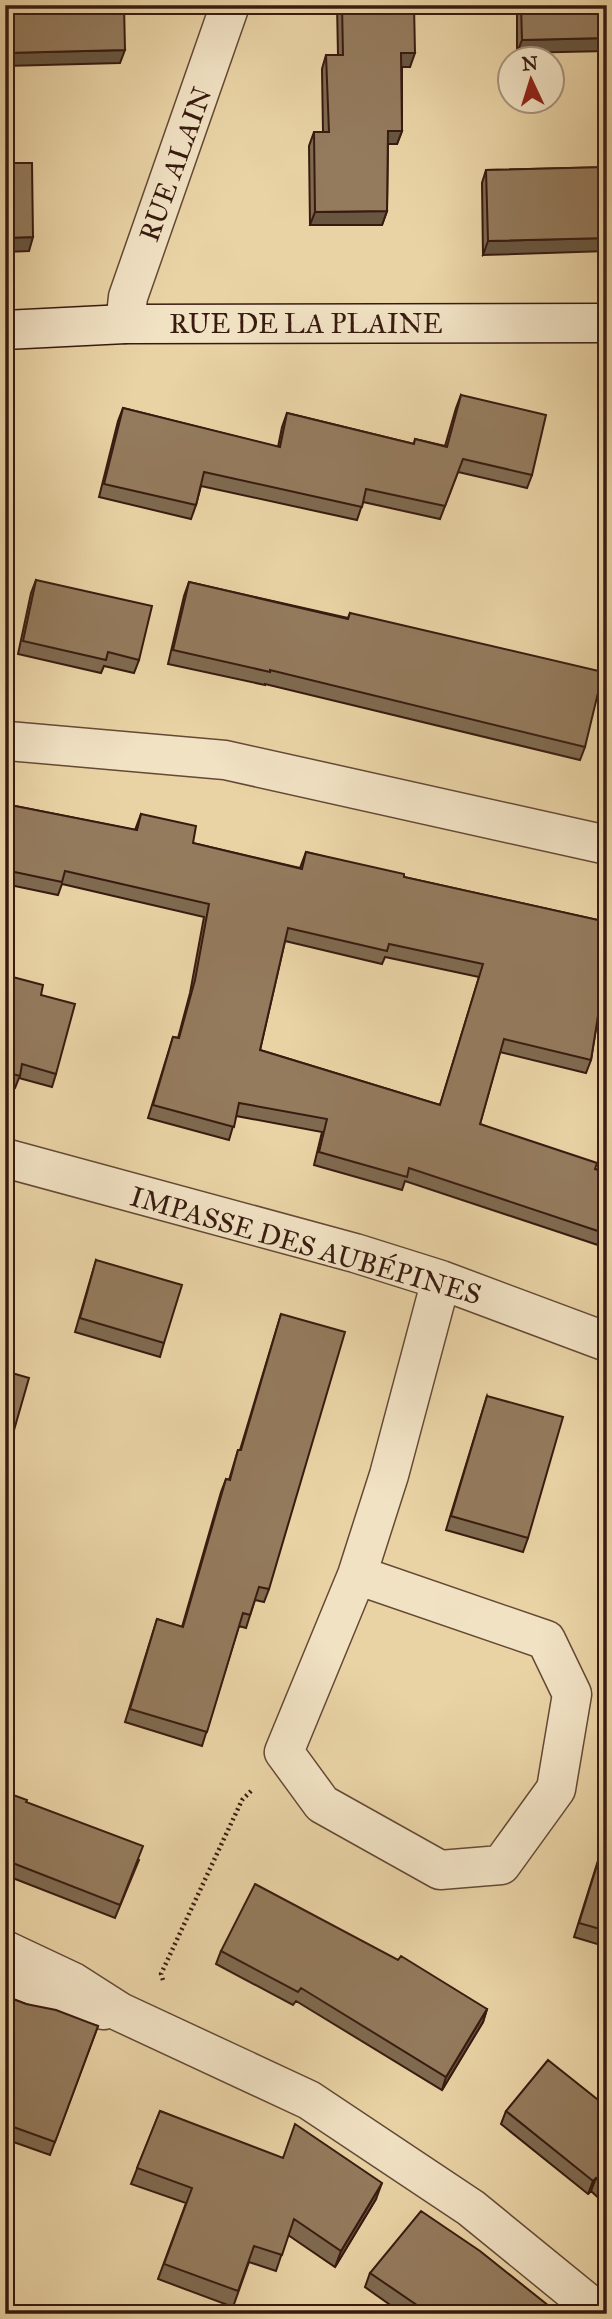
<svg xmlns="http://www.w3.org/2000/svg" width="612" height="2319" viewBox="0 0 612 2319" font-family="'IM FELL Great Primer',serif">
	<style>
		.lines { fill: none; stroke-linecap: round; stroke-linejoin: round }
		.street-casing { stroke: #644935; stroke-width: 41 }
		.secondary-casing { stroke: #381b10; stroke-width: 41 }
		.path { stroke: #381b10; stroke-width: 4.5; stroke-dasharray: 2 3.5; stroke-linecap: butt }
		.street { stroke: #f1e2c4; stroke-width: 38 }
		.secondary { stroke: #f1e2c4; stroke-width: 38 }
		.wall { fill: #7f6a50; stroke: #381b10; stroke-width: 2; fill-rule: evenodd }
		.shaded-wall { fill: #685641; stroke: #381b10; stroke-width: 2 }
		.building { fill: #947b5d; stroke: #381b10; stroke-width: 2; fill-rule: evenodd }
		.labels { text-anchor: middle; stroke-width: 6; stroke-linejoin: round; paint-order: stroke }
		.street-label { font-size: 28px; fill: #381b10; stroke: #f1e2c4 }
	</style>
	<rect width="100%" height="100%" fill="#e9d3a5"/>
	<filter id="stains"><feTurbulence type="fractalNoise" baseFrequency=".00286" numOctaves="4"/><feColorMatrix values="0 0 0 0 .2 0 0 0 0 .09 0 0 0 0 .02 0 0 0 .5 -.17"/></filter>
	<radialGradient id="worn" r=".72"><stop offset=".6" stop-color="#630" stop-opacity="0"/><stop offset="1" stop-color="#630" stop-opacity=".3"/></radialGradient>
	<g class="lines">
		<g class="street-casing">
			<path id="street" d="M125,324L128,297L230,5
				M8,741L225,760L607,845
				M5,1158L355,1253L441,1280L607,1342
				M357,1575L546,1640L572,1694L556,1789L501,1865L440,1870L322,1804L284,1752L357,1575L389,1475L441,1280
				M5,1950L73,1982L120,2012L309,2100L471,2208L601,2314
				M5,1988L29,1997L104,2010"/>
		</g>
		<g class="secondary-casing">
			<path id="secondary" d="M5,330L125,324L607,323"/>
		</g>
		<path class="path" d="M163,1980L161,1974L242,1800L252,1790"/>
		<use href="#street" class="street"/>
		<use href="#secondary" class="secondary"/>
	</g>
	<path class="wall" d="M337,5H414L410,67H402V131L397,144H388L387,211L382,225H310L309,146L314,132H323L322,69L326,55H338Z
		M517,5H607L517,53Z
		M607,167L483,255L482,183L486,170Z
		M461,395L532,475L527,488L458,472L440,519L363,502L357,520L201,486L196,505L191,519L99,497L118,421L123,408L278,447L282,427L287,413L414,444L415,439L445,446L456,408Z
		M36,580L139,660L134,673L104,666L101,673L18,654L31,593Z
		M189,582L348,618L350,613L585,747L580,760L265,684V685L168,664L184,596Z
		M5,804L135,830L141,814L193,843L300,868L306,852L404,877L607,922V993L602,991L591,1060L586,1073L500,1052L480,1124L595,1169L607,1173V1248L405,1181L402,1190L314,1165L322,1132L236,1116L229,1140L148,1118L173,1037L178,1038L190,993L204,917L62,884L58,895L5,884ZM285,941L382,964L385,957L479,977L440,1105L260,1050Z
		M5,975L41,995L56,1074L52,1087L19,1078L15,1088L5,1085Z
		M96,1260L164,1343L160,1357L75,1332Z
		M281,1314L269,1589L264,1602L255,1600L246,1628L239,1626L202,1746L125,1722L157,1619L182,1627L221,1492L226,1479L229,1480L238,1450H240Z
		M487,1396L528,1538L523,1552L446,1530Z
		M5,1792L139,1860L115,1918L5,1875Z
		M607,1832V1947L574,1937Z
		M221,1951L487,2009L483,2022L442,2090L296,2001L293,2005L216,1964Z
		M5,1996L26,2004L98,2026L50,2155L5,2139Z
		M607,2107V2206L591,2191L588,2194L501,2124L506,2111Z
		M160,2111L376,2199L335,2267L288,2235L276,2271L249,2262L233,2307L158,2279L186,2203L131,2184Z
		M370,2273L559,2314H403L365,2287Z"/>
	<path class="shaded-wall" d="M607,38V51L517,53L522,40Z
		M125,50L120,63L5,66V53Z
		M401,53H415L410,67H396Z
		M388,131H402L397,144H383Z
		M387,211L382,225H310L315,212Z
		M33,237L29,251L5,252V238Z
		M607,238V251L483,255L488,241Z
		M487,2009L483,2022L442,2090L446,2077Z
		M596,2178L591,2191L588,2194L593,2181Z
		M382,2183L376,2199L335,2267L341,2251Z"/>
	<path class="building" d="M5,5H124L125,50L5,53Z
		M342,5H414L415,53H401L402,131H388L387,211L315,212L314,132H329L326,55H343Z
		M521,5H607V38L522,40Z
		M5,163H32L33,237L5,238Z
		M607,167V238L488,241L486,170Z
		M461,395L546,415L532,475L463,459L445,506L366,489L362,507L204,472L196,505L104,484L123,408L280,447L287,413L414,444L415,439L447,447Z
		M36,580L152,606L139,660L108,652L106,660L23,641Z
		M189,582L348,619L350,613L603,672L585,747L270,670V672L173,650Z
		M5,804L137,830L141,814L196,826L193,843L302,869L306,852L404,874V877L607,922V979L604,978L591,1060L504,1039L480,1124L597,1163L595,1169L607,1173V1234L409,1168L407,1177L319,1152L327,1119L239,1103L234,1127L153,1105L173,1037L179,1038L195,980L209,904L65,871L62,882L5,870ZM288,928L387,951L389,944L483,964L440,1105L260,1050Z
		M5,975L43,985L41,995L75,1004L56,1074L22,1064L20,1076L5,1072Z
		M96,1260L182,1285L164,1343L80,1318Z
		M281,1314L345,1332L269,1589L259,1587L250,1615L243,1613L207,1732L130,1709L157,1619L183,1627L226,1479L230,1480L238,1450H241Z
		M5,1371L29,1378L8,1451H5Z
		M487,1396L563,1417L528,1538L451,1516Z
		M5,1792L27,1800L26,1802L143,1846L120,1905L5,1860Z
		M607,1833V1931L579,1923Z
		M255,1884L398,1960L401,1956L487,2009L446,2077L301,1988L298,1992L221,1951Z
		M5,1996L26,2004L56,2010L98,2026L55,2142L5,2124Z
		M548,2060L607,2107V2188L596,2178L593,2181L506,2111Z
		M160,2111L283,2158L295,2124L382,2183L341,2251L294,2219L282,2255L254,2246L238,2291L164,2264L192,2188L137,2168Z
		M421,2211L480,2251L559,2314H430L370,2273Z"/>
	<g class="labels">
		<g class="street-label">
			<text transform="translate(175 164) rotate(-70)" y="10">RUE ALAIN</text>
			<text x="306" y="333">RUE DE LA PLAINE</text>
			<text transform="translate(306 1245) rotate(16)" y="10">IMPASSE DES AUBÉPINES</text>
		</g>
	</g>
	<rect width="612" height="2319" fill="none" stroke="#e9d3a5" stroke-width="28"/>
	<rect x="7" y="7" width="598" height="2305" fill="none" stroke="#381b10" stroke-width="3.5"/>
	<rect x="14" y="14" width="584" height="2291" fill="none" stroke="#381b10" stroke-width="2"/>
	<g transform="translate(531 80) rotate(356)"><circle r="33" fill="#f1e2c4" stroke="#a7927c" stroke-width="2"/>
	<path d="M0-5L12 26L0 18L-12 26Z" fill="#8f2418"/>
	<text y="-10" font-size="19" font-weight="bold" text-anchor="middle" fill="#381b10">N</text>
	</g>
	<rect width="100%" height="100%" filter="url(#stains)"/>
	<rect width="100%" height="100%" fill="url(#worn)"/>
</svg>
